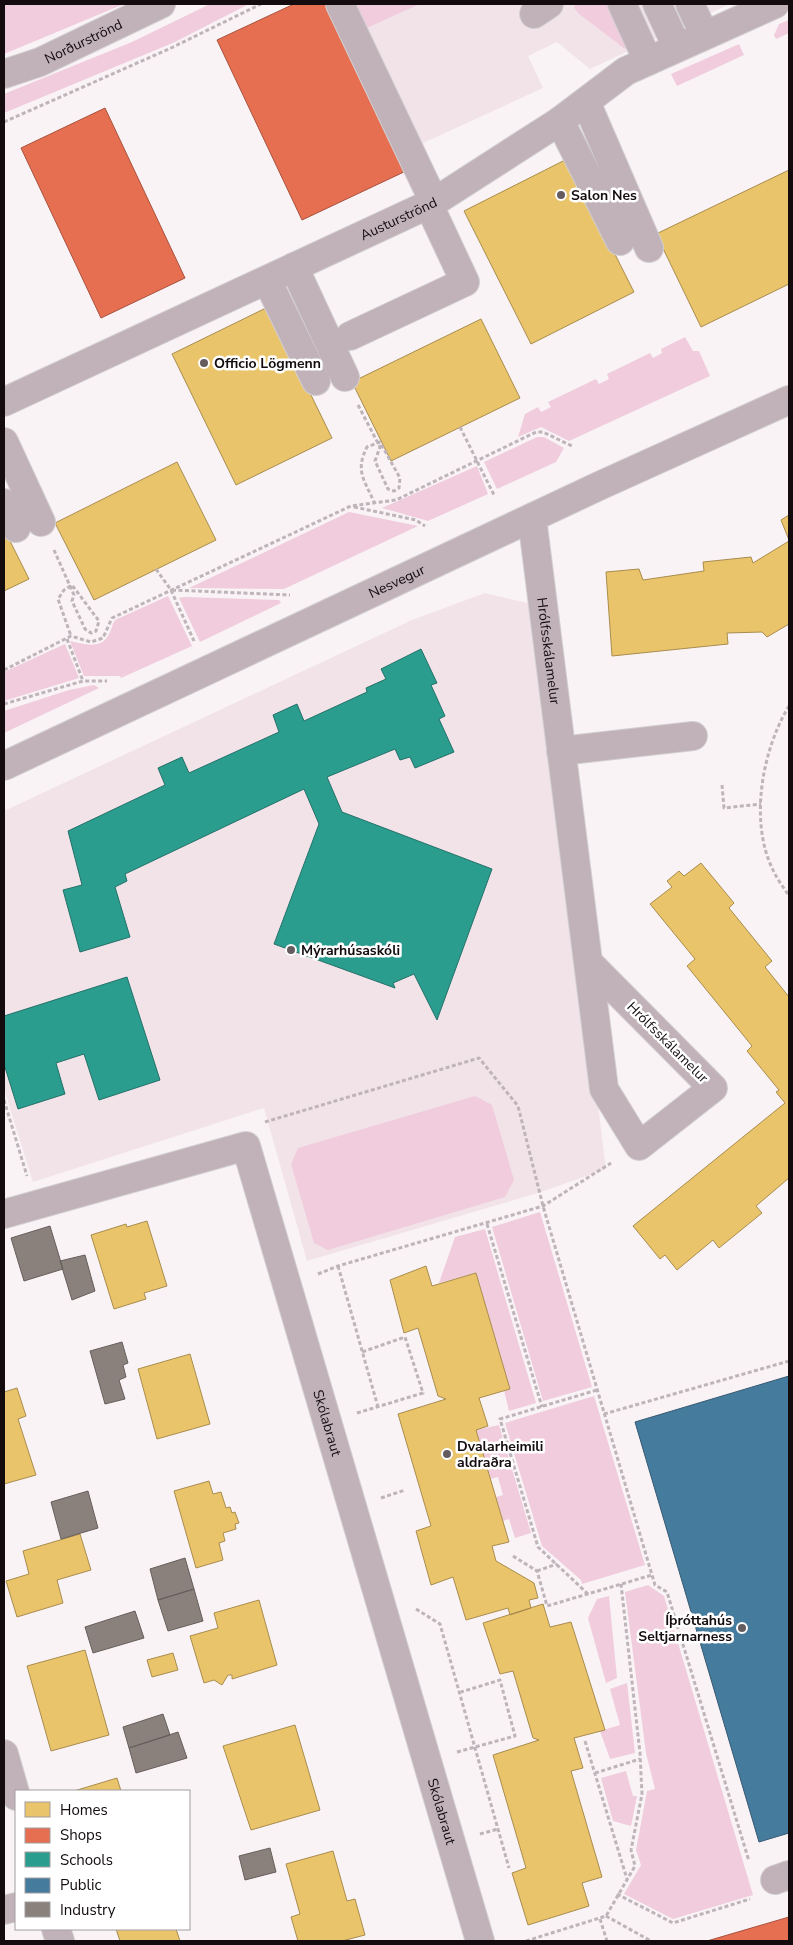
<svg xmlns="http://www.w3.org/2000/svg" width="793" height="1945" viewBox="0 0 793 1945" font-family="'Nunito Sans',sans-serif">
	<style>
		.built { fill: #f2e3e9 }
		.green { fill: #f0ccdc }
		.homes { fill: #e9c46a; stroke: #a98c4e }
		.shops { fill: #e76f51; stroke: #a7513d }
		.schools { fill: #2a9d8f; stroke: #237168 }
		.public { fill: #457b9d; stroke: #365972 }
		.industry { fill: #8a817c; stroke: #665e5b }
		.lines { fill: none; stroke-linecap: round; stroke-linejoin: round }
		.minor-casing { stroke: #d3cfd1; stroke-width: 30 }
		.path { stroke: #beb4b9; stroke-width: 3; stroke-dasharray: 4 2.5; stroke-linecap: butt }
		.minor { stroke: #c0b2b8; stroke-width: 28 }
		.poi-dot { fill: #645c5f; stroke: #fff; stroke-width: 2 }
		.labels { text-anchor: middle; stroke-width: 5; stroke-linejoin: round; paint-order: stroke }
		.street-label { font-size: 14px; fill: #130b0e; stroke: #fff }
		.poi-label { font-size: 14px; font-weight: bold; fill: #130b0e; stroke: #fff; text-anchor: start }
	</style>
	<rect width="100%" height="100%" fill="#f9f3f6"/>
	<path class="built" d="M420,4H730L590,69L557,42L528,56L543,88L421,144L367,28Z
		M485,593L535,605L606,1169L538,1193L307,1261L264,1108L33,1182L4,1089V811L412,620Z"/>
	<path class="green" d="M4,4H124L4,54Z
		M210,4H249L175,42L4,113V94L132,42Z
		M356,4H420L367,28Z
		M575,4H610L629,43L625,49L578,13L574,7Z
		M789,20V33L776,39L774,35L779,24Z
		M739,44L744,55L677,86L671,74Z
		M685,337L693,351H699L710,376L569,441L541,427L518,437L525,414L538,407L541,412L551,407L548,402L596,379L599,384L609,379L607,374L650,353L653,358L662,353L661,349Z
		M537,437H544L564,448L556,462L497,489L484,462Z
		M477,466L488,494L428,521L382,508Z
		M349,512L418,526L284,589L189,588Z
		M168,596L192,646L121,678L120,676H84L70,641C83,644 102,650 109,634C112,629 112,624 115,620Z
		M184,597L279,600L281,603L200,642L179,598Z
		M65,644L79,678L4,701V672Z
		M94,685L99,688L4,733V711L69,690Z
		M475,1096L492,1105L514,1180L505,1197L328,1250L314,1243L291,1164L298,1148Z
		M540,1212L592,1387L543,1401L492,1227Z
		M485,1229L536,1403L509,1411L476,1273L439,1283L455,1237Z
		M594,1396L645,1565L582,1584L581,1580L542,1546L505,1423Z
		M499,1425L531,1533L515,1538L509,1519L503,1521L496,1497L503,1495L498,1477L491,1479L476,1430Z
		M648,1585L664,1596L753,1895L673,1919L624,1894L641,1865L636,1850L647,1791L655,1789L646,1753L625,1592Z
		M609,1596L617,1678L606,1683L588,1618L597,1599Z
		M627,1683L635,1753L610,1759L600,1731L620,1725L610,1689Z
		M626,1771L633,1796H637L631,1826L613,1821L601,1778Z"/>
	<path class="homes" d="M567,159L634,292L531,344L464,211Z
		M789,170V284L701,327L656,234Z
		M268,307L332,438L236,485L172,354Z
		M481,319L520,398L391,461L352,382Z
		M177,462L216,540L94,600L55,523Z
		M789,515V540L781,520Z
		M4,529L29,579L4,591Z
		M789,541V624L767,637L762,632L727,633L728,644L612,656L606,572L639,569L643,580L704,571L703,562L751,557L753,563Z
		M701,863L734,903L729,908L772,961L765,967L789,997V1178L756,1206L762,1213L719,1248L713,1240L677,1270L665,1255L660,1259L633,1226L785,1103L776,1092L779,1090L747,1051L752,1046L687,966L695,959L650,904L672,887L667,881L679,871L684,876Z
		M147,1221L167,1286L144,1293L146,1299L114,1309L91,1235L126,1224L127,1227Z
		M426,1266L432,1286L476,1273L510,1389L479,1398L488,1426L476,1430L509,1542L492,1546L496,1561L534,1583L538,1598L529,1600L531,1608L510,1615L508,1608L466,1620L453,1577L431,1585L416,1531L431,1526L398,1414L446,1399L438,1396L418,1328L404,1333L390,1280Z
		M190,1354L210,1424L157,1439L138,1369Z
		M17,1388L26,1416L18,1419L36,1475L4,1484V1392Z
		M209,1481L213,1494L221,1492L226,1508L230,1507L232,1513L235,1512L239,1523L235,1524L236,1529L223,1533L225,1541L219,1543L223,1560L196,1568L174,1491Z
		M80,1534L91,1570L57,1580L63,1603L17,1617L6,1581L29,1574L23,1551Z
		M259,1600L277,1665L232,1679V1675H228L222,1685L214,1680L204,1683L190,1636L218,1628L214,1613Z
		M543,1604L550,1627L571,1622L605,1730L574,1738L583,1768L571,1771L602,1877L582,1883L589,1906L528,1925L512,1873L526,1868L493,1755L539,1740L533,1738L513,1671L500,1674L483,1623Z
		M85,1650L109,1735L51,1751L27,1666Z
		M173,1653L178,1670L152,1677L147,1660Z
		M295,1725L320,1810L251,1830L223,1746Z
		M117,1778L121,1791H74Z
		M333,1851L347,1901L355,1899L365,1935L342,1941H298L291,1917L300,1914L286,1864Z
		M116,1929H176L180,1941H120Z"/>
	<path class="shops" d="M294,4H327L406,171L302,220L217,40Z
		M105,108L185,278L101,318L21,148Z
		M789,1917V1941H707Z"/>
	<path class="schools" d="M421,649L437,683L431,685L445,716L439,719L454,752L415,768L410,757L400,760L395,749L327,777L342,812L492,869L437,1020L414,974L393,983L395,988L274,944L319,824L304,789L125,874L127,881L115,887L130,937L80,952L63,890L82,885L68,831L165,785L158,768L182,757L189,773L279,732L273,715L297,704L304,721L367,692L366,688L386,679L381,669Z
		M127,977L160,1080L99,1100L84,1054L56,1063L65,1094L18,1109L4,1064V1016Z"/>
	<path class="public" d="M789,1376V1833L759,1842L635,1422Z"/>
	<path class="industry" d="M50,1226L63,1269L24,1281L11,1238Z
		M85,1255L95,1291L72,1300L60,1261Z
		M122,1342L128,1363L123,1365L126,1377L119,1380L125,1399L105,1404L90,1351Z
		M88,1491L98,1528L61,1539L51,1502Z
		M185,1558L194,1589L158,1600L150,1569Z
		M194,1589L203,1621L168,1631L158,1600Z
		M135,1611L144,1638L93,1653L85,1627Z
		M163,1714L170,1735L129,1748L123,1727Z
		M178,1732L187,1758L136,1773L129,1748Z
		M270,1848L276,1872L245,1880L239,1856Z"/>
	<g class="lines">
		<g class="minor-casing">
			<g id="minor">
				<path d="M340,4L434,202"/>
				<path d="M622,4L648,61"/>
				<path d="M657,4L677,47"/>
				<path d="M690,4L704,34"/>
				<path d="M534,14L549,4"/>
				<path id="s1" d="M4,74L40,62L161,4"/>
				<path d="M586,102L649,248"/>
				<path d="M560,121L620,241"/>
				<path d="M294,267L345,377"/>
				<path d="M267,280L316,381"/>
				<path d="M350,336L465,282L429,205"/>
				<path id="s2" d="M4,402L434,202L560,121L626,71L775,4"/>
				<path d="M4,442L41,522"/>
				<path d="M4,503L16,528"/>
				<path id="s3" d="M532,518L604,1089L639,1146L713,1088L588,962"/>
				<path d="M561,751L693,736"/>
				<path id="s4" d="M4,766L599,486L789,400"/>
				<path id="s5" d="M4,1214L246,1146L480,1941"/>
				<path d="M4,1754L16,1796"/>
				<path d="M775,1880L789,1875"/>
				<path d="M4,1910L16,1907"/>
				<path d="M56,1929L60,1941"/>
			</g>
		</g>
		<path class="path" d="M4,122L171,48L261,4
			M358,405L380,447L375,461L388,489L394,491L399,488L400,478L380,442L367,447C355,471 364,479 374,502
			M460,427L494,495
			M354,507L416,520L425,526
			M54,550L74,595L72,601L85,629L91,633L96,631L99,621L72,585L64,590L58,599L71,636
			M156,569L171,590L194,641
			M172,590L290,595
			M67,639L83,681
			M4,670L71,636L91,642L103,638L112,618L351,506L396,500L536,432H543L572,446
			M4,704L83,681H107
			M789,706C762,750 749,822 773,870C777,879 784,888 789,896
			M722,785L724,808L761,804
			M4,1100L27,1176
			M265,1122L479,1058L518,1106L543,1206L652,1575L655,1585L667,1592L749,1861
			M487,1224L542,1407
			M338,1266L378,1407
			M318,1274L338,1266L543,1206L611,1163
			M357,1413L423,1393L405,1337L362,1352
			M604,1414L789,1361
			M381,1498L405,1490
			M513,1556L537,1571L547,1606L652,1575
			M537,1571L557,1564
			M588,1594L538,1547L500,1419L597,1390
			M416,1609L440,1624L509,1868
			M585,1741L627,1879
			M457,1752L515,1736L500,1680L461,1692
			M595,1773L640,1759
			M480,1834L498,1829
			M617,1894L673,1923L750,1899
			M606,1916L651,1941
			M600,1919L607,1941
			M526,1941L606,1916L635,1866L631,1850L642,1794L640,1753L621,1584"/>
		<use href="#minor" class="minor"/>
	</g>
	<g class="poi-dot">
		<circle cx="561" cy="195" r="5"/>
		<circle cx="204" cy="363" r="5"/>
		<circle cx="291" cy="950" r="5"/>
		<circle cx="447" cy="1454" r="5"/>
		<circle cx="742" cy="1628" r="5"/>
	</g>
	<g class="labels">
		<g class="street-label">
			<text dy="5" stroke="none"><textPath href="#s1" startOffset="86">Norðurströnd</textPath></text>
			<text dy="5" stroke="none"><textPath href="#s2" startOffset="435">Austurströnd</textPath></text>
			<text dy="5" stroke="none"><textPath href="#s4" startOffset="434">Nesvegur</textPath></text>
			<text dy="5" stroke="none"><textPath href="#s3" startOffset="134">Hrólfsskálamelur</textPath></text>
			<text transform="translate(668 1042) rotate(45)" y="5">Hrólfsskálamelur</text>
			<text dy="5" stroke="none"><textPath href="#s5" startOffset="540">Skólabraut</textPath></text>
			<text dy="5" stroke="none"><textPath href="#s5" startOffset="945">Skólabraut</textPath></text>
		</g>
		<g class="poi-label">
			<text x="571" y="200">Salon Nes</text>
			<text x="214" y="368">Officio Lögmenn</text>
			<text x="301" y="955">Mýrarhúsaskóli</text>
			<text x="457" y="1451">Dvalarheimili<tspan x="457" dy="16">aldraðra</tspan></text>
			<text x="732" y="1625" text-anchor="end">Íþróttahús<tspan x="732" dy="16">Seltjarnarness</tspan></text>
		</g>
	</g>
	<rect width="793" height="1945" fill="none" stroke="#130b0e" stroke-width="10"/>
	<rect x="15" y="1790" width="175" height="140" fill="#ffffff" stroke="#a19d9f"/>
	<rect x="25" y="1802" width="25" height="15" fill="#e9c46a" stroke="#a19d9f"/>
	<text x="60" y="1815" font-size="15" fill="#130b0e">Homes</text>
	<rect x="25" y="1828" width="25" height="15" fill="#e76f51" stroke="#a19d9f"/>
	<text x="60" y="1840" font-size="15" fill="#130b0e">Shops</text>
	<rect x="25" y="1852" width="25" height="15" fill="#2a9d8f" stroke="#a19d9f"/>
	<text x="60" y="1865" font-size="15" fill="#130b0e">Schools</text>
	<rect x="25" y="1878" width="25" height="15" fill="#457b9d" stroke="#a19d9f"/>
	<text x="60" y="1890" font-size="15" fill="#130b0e">Public</text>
	<rect x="25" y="1902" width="25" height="15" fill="#8a817c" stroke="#a19d9f"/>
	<text x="60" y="1915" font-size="15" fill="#130b0e">Industry</text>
</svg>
